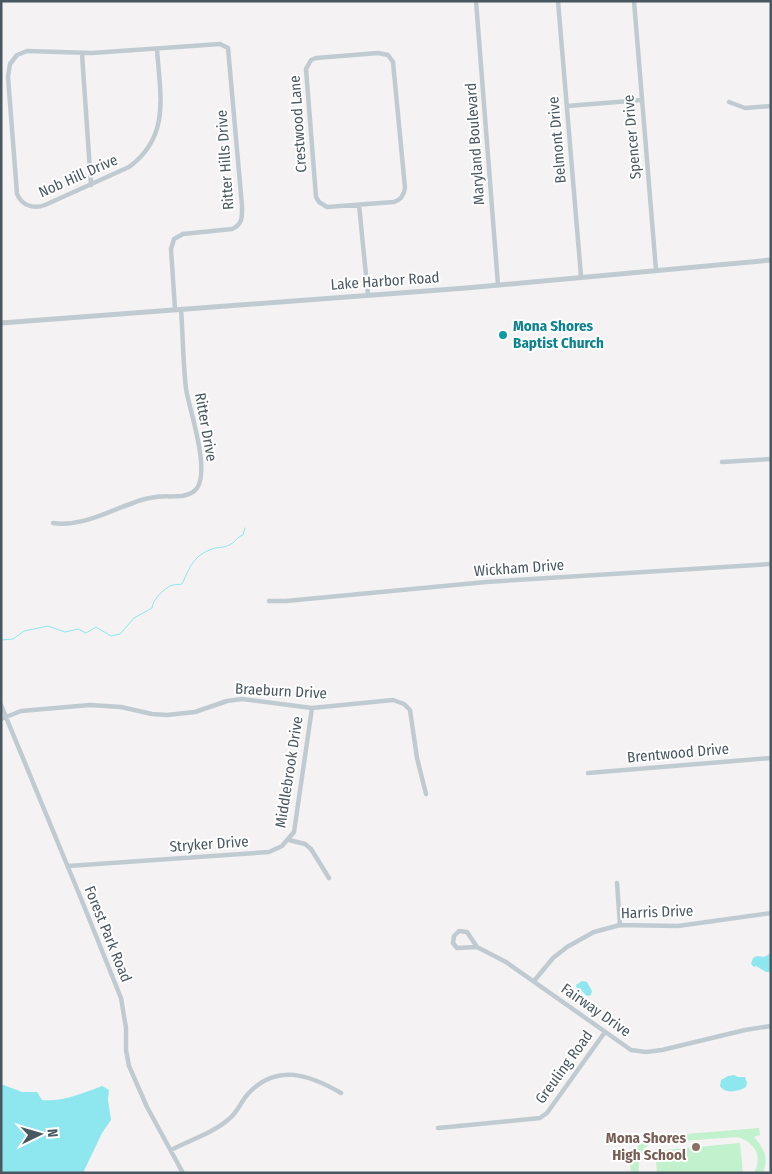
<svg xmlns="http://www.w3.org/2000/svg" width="772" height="1174" viewBox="0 0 772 1174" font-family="'Fira Sans Condensed',sans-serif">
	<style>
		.green { fill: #c1f1cd }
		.water { fill: #8ee7ee }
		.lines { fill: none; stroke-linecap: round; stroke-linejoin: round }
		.stream { stroke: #8ee7ee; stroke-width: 1 }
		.minor { stroke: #c0cbd1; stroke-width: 4.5 }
		.tertiary { stroke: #c0cbd1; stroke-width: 5 }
		.culture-dot { fill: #0f9aa8; stroke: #fff; stroke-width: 2 }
		.education-dot { fill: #8d6e63; stroke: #fff; stroke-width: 2 }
		.labels { text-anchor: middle; stroke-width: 4; stroke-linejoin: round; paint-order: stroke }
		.street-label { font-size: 15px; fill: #495860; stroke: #fff }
		.culture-label { font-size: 15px; font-weight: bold; fill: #0d838f; stroke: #fff; text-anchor: start }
		.education-label { font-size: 15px; font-weight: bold; fill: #785e54; stroke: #fff; text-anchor: end }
	</style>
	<rect width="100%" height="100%" fill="#f4f2f2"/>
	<path class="green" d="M759,1128L760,1135L754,1137C764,1148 769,1158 763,1173H754C763,1155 755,1143 738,1137L652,1143C640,1149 638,1160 639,1173H631C628,1156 636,1146 649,1137Z
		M740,1143L743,1173H657L655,1151Z"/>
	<path class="water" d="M771,953L770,972H766L756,966L754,967L751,964L753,958L757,956L764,957Z
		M582,981L587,982L592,991L591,995L587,996L581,990L577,989L576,985Z
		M734,1075L738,1077H745L747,1083L746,1087C738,1092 725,1094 720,1086L721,1080L728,1076Z
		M1,1084L22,1092H37L42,1100C63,1102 83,1093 102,1086L109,1090L108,1100L111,1120L102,1133L83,1173H1Z"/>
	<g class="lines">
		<path class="stream" d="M1,640L13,639L24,631L48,626L65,632L78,629L86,633L96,627L111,636L120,634L134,618L152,608C153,599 163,590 170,586C173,584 179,585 182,584C190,567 193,556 212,549C218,547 225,548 231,544C236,541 237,537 243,535L245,528"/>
		<path class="minor" d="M476,1L498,285
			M558,1L581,276
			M634,1L656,270
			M157,49C160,95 171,136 129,167L45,205C34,209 22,206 17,194L8,77L10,64L17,55L27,51L92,53L220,44L228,48L242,206C242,217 243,224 232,229L183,234L174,239L171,249L175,309
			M378,53L388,55L393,62L405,188C404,195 401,200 394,202L327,207L319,202L316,197L306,69L311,60L316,58Z
			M82,54L91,185
			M729,102L745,108L771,106
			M567,106L642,100
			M359,205L368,295
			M722,462L771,459
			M53,523C81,527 107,512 133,503C140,500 148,498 156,497C167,495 183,499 193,492C214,479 189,409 186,389C183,363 183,336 181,309
			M269,601H286L486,582L771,564
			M1,705L82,901L121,998L126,1028V1050L129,1066L147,1107L183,1173
			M1,719L21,711L90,705L121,707L152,714L167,715L195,712L227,701L242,699L312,708L393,700L404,704L410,710L417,758L426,794
			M588,773L771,758
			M289,840L305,844L311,849L329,878
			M68,866L269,852L282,846L294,832L312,708
			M617,883L620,925
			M477,947L457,948L453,943L454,936L459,931L467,932L477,947L506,962L631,1050L646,1052L662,1050L745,1030L771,1026
			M534,981L553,958L567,947L594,932L620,925L678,926L771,913
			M438,1128L540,1118L547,1113L605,1032
			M171,1150C190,1140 213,1133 229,1119C237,1113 241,1102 247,1095C276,1062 310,1075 341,1093"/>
		<path class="tertiary" d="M1,323L466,288L771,260"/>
	</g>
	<circle class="culture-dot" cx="503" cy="335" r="5"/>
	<circle class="education-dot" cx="696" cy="1147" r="5"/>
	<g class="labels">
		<g class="street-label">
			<text transform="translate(298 124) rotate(-94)" y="5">Crestwood Lane</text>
			<text transform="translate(632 137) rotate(-95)" y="5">Spencer Drive</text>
			<text transform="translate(557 140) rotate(-95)" y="5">Belmont Drive</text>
			<text transform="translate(475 144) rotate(-94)" y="5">Maryland Boulevard</text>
			<text transform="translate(225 160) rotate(-94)" y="5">Ritter Hills Drive</text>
			<text transform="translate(78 176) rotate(-24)" y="5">Nob Hill Drive</text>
			<text transform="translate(385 281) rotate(-4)" y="5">Lake Harbor Road</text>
			<text transform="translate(206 427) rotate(80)" y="5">Ritter Drive</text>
			<text transform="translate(519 568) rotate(-4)" y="5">Wickham Drive</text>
			<text transform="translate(281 691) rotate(3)" y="5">Braeburn Drive</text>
			<text transform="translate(678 753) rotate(-5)" y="5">Brentwood Drive</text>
			<text transform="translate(289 772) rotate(-81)" y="5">Middlebrook Drive</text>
			<text transform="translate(209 844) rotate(-4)" y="5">Stryker Drive</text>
			<text transform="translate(657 912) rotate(-2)" y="5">Harris Drive</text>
			<text transform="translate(108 934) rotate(68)" y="5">Forest Park Road</text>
			<text transform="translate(596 1010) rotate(35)" y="5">Fairway Drive</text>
			<text transform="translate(564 1067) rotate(-54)" y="5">Greuling Road</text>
		</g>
		<g class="culture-label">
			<text x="513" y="331">Mona Shores<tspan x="513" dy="17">Baptist Church</tspan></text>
		</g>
		<g class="education-label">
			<text x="686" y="1143">Mona Shores<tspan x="686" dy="17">High School</tspan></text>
		</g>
	</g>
	<rect width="772" height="1174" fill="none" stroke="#495860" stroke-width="5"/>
	<g transform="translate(40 1134) rotate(85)" stroke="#ffffff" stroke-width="4" paint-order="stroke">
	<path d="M0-4L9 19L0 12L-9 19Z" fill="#495860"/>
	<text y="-8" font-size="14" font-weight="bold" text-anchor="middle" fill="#495860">N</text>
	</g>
</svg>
